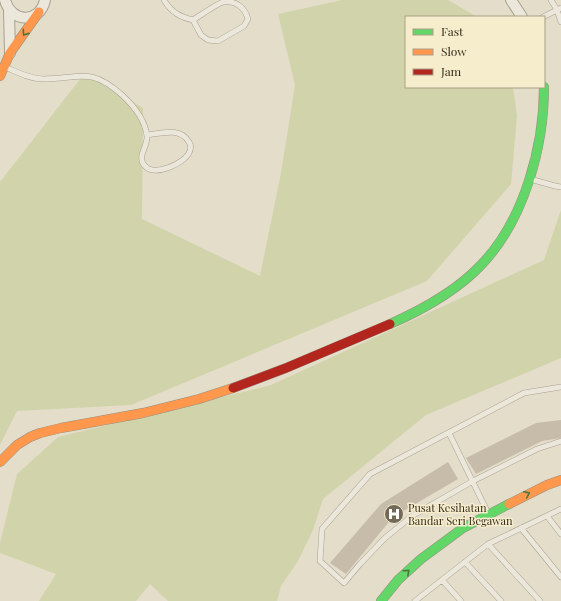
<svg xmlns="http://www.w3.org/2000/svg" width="561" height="601" viewBox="0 0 561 601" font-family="'Playfair Display',serif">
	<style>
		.green { fill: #d1d4ab }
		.building { fill: #c7bbaa }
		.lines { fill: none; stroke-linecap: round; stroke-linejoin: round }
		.lane-casing { stroke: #a8a193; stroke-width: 6 }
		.street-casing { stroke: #a8a193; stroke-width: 12 }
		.fast-casing { stroke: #989183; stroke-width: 10 }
		.slow-casing { stroke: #989183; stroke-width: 10 }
		.jam-casing { stroke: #989183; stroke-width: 10 }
		.lane { stroke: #ece7db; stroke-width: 5 }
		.street { stroke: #ece7db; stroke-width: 10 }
		.fast { stroke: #63d668; stroke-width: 9 }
		.slow { stroke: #ff974d; stroke-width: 9 }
		.jam { stroke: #b3261e; stroke-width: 9 }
		.oneway { stroke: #4a773e }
		.labels { text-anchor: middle; stroke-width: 3; stroke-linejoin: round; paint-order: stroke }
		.poi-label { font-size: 11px; fill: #362a1b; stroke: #f6edcd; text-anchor: start }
	</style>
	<rect width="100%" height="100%" fill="#e4ddc9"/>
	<path class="green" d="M342,0H448L477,17H406V87H513L517,116L511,184L427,281L131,405L17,411L0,445V182L84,74L143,108L142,219L260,276L281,173L295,85L278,14Z
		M561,210V358L426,415L323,499L313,530L298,561L281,586L277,601H168L150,584L136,601H39L56,574L0,553V543L17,474L58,437L271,385L544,260Z"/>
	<path class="building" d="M561,420V438L542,441L476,474L466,458L536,423Z
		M448,462L458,479L393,517L346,574L330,563L381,504Z"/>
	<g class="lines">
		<g class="lane-casing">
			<path id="lane" d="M164,0C171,12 180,17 193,20C201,15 215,5 223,2C236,0 245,8 248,19L244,26L218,41L208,40L201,35L193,20
				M551,0L557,10L561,22
				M543,17L561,8
				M5,67C17,72 30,79 43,79C80,79 90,66 122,95C134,106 145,119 147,136C148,146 137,156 144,165C154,178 184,163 189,153C191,149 191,145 189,142C180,127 162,133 147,135
				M530,179L555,186L561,187
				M561,387L524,393L370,474L322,529L320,561L344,583L360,564L385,538L412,516L473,481L537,449L561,441
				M449,433L488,513
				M547,516L561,534
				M521,528L561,577
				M488,544L540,601
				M465,562L501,601
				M442,580L461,601
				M415,601L488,544L561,509"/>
		</g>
		<g class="street-casing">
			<path id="street" d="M5,0C11,23 40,24 45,0
				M511,0L522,17
				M9,11L10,53"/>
		</g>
		<g class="fast-casing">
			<path id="fast" d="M390,324C424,309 457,291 482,264C524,220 544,147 544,87
				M381,601L398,580L421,559L463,528L509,504"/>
		</g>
		<g class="slow-casing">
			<path id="slow" d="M0,76L10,53L39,12
				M0,462L17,445L30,437L40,433L61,428L143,413L199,399L233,388
				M509,504L547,485L561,480"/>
		</g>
		<g class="jam-casing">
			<path id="jam" d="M233,388L286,368L390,324"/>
		</g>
		<use href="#lane" class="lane"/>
		<use href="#street" class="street"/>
		<use href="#fast" class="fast"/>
		<use href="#slow" class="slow"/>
		<use href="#jam" class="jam"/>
	</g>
	<defs><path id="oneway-chevron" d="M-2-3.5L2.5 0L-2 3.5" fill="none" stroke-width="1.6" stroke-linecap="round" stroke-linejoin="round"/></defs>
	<g class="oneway">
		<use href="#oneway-chevron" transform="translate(25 33) rotate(125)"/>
		<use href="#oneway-chevron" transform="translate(527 494) rotate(-26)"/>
		<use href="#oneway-chevron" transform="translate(407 572) rotate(-42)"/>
	</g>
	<defs>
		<g id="hospital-disc" transform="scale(1)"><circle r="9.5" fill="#736958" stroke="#f6edcd"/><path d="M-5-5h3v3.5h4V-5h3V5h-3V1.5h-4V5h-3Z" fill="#fff"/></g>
	</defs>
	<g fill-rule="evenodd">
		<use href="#hospital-disc" x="394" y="514"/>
	</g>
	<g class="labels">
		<g class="poi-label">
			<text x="408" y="512">Pusat Kesihatan<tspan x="408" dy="13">Bandar Seri Begawan</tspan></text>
		</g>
	</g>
	<rect x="405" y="16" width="140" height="72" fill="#f6edcd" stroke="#a99f86"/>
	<rect x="413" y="29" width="20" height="6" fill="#63d668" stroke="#a99f86"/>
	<text x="441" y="36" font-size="12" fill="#362a1b">Fast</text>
	<rect x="413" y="49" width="20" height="6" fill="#ff974d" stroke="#a99f86"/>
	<text x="441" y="56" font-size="12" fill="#362a1b">Slow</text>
	<rect x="413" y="69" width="20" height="6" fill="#b3261e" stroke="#a99f86"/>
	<text x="441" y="76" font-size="12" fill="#362a1b">Jam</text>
</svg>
